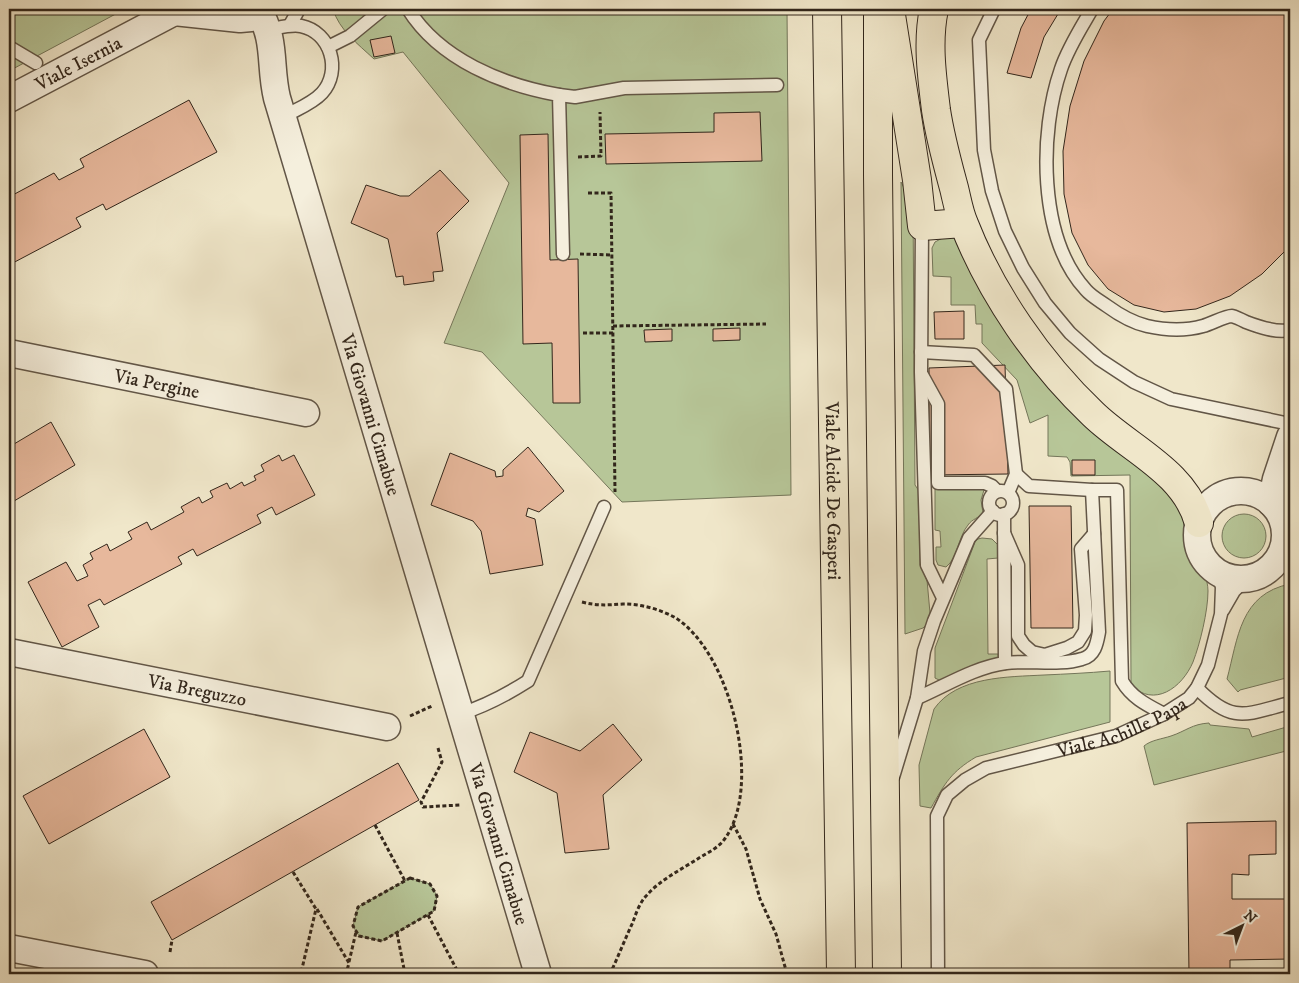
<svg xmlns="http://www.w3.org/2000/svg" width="1299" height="983" viewBox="0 0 1299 983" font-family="'IM FELL DW Pica',serif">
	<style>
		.green { fill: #b7c698; stroke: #74765a }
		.building { fill: #e7b89c; stroke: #32261b }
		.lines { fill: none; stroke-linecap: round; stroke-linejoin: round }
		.lane-casing { stroke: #625647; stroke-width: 15 }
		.street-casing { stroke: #625647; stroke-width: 29 }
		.highway-casing { stroke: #32261b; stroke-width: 30 }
		.path { stroke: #32261b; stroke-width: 3; stroke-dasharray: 4 2.5; stroke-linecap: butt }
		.lane { stroke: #f5efdd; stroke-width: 12 }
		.street { stroke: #f5efdd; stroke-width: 26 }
		.highway { stroke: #f0e7ca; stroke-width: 28 }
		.labels { text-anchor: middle; stroke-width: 4; stroke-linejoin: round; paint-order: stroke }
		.street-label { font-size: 19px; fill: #32261b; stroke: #f5efdd }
	</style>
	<rect width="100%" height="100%" fill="#f0e7ca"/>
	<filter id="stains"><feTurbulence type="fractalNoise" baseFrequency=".004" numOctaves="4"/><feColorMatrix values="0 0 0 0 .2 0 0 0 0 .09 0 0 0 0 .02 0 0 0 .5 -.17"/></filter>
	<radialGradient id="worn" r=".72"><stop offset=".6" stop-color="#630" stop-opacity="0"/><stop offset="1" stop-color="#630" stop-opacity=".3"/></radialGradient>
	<path class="green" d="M9,9H125L9,71Z
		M333,9H787L791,495L622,502L482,352L444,343L509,183L403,52L374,59C358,44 339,30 333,9Z
		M901,182L913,206L915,485L919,491L920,565L927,580L930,613L928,623L923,628L905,634Z
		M948,235L962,237L970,251L1185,514C1189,528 1192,541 1197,555C1201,567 1208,578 1208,591C1208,611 1200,644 1193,662C1182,688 1154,708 1131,685L1130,475L1071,476L1070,462L1067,457L1048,456V415L1030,423L1017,380L982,343V324H976L975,305H951V277L933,276L932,248L935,242Z
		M936,487L982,488L984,490L981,500L983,513C979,518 972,519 968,525C958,537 958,558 946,567L938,565L936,560V547H941L940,531L935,530V490Z
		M1222 536a22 22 0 1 1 44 0a22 22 0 1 1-44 0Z
		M982,538L992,539L998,545V558L987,559L988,654H998L999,661L941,681L935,678V648L975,542L978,539Z
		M1290,584V677L1240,690L1238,692L1227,679C1238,638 1240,594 1290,584Z
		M1110,671V722L976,757C951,772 945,783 931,808L920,806L919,765L934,709C957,676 1008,677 1044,675C1066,674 1088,673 1110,671Z
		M1209,723L1210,725L1249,729L1252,737L1290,726V750L1154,785L1144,746C1151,740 1162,739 1171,736C1186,731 1192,724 1209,723Z
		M410,878L430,884L437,896L434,911L382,941L359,936L353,926L358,907Z"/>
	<path class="building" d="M1031,9H1061L1044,37L1031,78L1007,73L1021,28Z
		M1113,9H1290V246L1262,274L1230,296L1196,309L1164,312L1134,305L1108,289L1088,265L1072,233L1064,194L1063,151L1070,106L1084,61L1104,21Z
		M391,36L395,53L374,57L370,40Z
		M189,100L217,152L106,210L103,204L76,218L81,227L9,265V197L54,173L59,180L84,167L80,159Z
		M760,112L762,161L606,164L605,134L714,132V113Z
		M548,134L550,260L578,259L580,403H553L552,343L523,344L520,135Z
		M440,170L469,201L437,233L443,271L433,272L434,281L404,285L403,276L396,277L388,239L351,223L366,185L400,196H409Z
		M964,311V339H935L934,312Z
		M740,328V340L713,341V329Z
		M672,329V341L645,342L644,330Z
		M1005,365L1008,474L929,475V368Z
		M51,422L75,465L9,504V447Z
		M528,447L564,491L539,512L528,508L526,516L535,519L543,565L490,574L481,531L473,521L431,505L450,453L495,471L496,477L503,476V470Z
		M279,455L282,461L294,455L315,495L276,515L272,507L257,515L261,523L197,556L193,549L178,557L182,564L104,605L100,599L88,605L99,627L62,647L28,582L66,562L77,581L88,576L83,565L93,559L90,553L107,544L110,551L132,539L128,532L147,522L151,530L184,512L181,507L199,497L202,503L213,497L210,491L227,483L230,489L242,482L244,486L256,480L254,476L264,471L261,465Z
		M1072,460H1095V475H1072Z
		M1029,506H1071L1073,628H1031Z
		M613,724L642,760L603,795L609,849L565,853L557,793L514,772L530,732L580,751Z
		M144,729L170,777L49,844L23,796Z
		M398,763L419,800L172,940L151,902Z
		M1276,821V854L1249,855V875L1232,874V899H1290V959L1230,960V974H1189L1187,823Z"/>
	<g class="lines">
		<g class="lane-casing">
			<g id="lane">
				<path d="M408,9C440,60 503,85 559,95L563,254"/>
				<path d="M994,9L979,40L984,150L992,191L1005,231L1023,268L1045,303L1070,333L1099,359L1134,382L1171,399L1290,424"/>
				<path d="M1092,9C1081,28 1068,48 1061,69C1039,132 1038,238 1086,290C1091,296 1100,301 1107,306C1118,314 1134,323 1147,326C1165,330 1185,331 1203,326C1211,324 1225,316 1232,316C1236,317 1242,320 1246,322C1259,327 1276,333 1290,330"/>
				<path d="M290,25L299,9"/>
				<path d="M267,30C279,28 290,24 301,26C331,32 342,71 322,93C312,104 295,110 283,117"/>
				<path d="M9,47L36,63"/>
				<path d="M328,47L350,36L383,9"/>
				<path d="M559,95L575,97L624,88L777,85"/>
				<path d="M922,226L921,372L927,565L943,598"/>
				<path d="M921,352L974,355L1006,389L1016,474L1008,493"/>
				<path d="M922,375L938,404V483H985L992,486L997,491"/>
				<path d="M1016,474L1029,486L1092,490H1117L1122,681C1132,698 1147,705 1164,714"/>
				<circle cx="1001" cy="503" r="12"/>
				<path d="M1004,514L1005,663"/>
				<path d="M1004,533L1018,565V636L1024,645L1032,652L1045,655L1067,648L1078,642L1085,631L1086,615L1081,549L1094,534"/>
				<path d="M1223,610L1234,591L1246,579"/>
				<path d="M1197,688C1233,725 1246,714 1290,703"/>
				<path d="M917,698C945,686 975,667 1006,663C1030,660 1059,666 1082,659C1095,656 1097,643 1099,632L1092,490"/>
				<path d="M460,714C485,706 506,695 528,681L604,507"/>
				<path d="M893,777L917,698L924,651L934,621L969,538L993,511"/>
				<path id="s1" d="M938,974L937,816L947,795L965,780L986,768L1116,736L1164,714L1189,698L1197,688L1208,665L1221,614L1222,587L1218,573"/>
			</g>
		</g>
		<g class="street-casing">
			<g id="street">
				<path id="s2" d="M258,9C277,41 269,65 277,98L538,974"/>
				<path d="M174,12L240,19L251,18L262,15"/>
				<path id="s3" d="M9,99L180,9"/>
				<path id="s4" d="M9,353L306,413"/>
				<circle cx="1241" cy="535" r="44"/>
				<path d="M1271,503L1276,479L1290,437"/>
				<path id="s5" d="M9,652L387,727"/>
				<path d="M9,948L145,974"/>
			</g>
		</g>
		<g class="highway-casing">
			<g id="highway">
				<path id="s6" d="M827,9L841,974"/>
				<path d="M878,9V175L887,974"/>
				<path d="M934,9C927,42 932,77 936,110C940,137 947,162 954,188C957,200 959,213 964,224C991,293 1039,363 1093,414C1129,449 1185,471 1199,523"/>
				<path d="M891,15L917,180L922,226L963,223"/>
			</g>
		</g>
		<path class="path" d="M578,157L601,156L600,112
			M588,193H611L615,492
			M580,254L612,255
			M613,326L766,324
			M583,333H613
			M582,602C597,606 608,605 623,604C641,604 659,609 674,617C730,650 763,783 726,837C720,847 709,852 699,858C682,869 660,880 647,895C640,902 636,913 633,922C625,939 618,957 610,974
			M410,716L432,706
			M438,748L442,762L421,802L423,807L460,805
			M733,824L746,849L760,899L776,934L787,974
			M375,825L405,881
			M293,872L316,909L301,973
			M410,878L430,884L437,896L434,911L382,941L359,936L353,926L358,907Z
			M317,909L349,963L346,974
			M428,915L459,974
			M397,933L405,974
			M170,952L172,940
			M349,962L356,932"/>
		<use href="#lane" class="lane"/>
		<use href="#street" class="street"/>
		<use href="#highway" class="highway"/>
	</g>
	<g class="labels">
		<g class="street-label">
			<text dy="7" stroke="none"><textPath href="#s3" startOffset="78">Viale Isernia</textPath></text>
			<text dy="7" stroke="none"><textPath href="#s4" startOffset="151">Via Pergine</textPath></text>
			<text dy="7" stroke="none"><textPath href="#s2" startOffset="422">Via Giovanni Cimabue</textPath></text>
			<text dy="7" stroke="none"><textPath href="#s6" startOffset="482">Viale Alcide De Gasperi</textPath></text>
			<text dy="7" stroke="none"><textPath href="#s5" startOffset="192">Via Breguzzo</textPath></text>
			<text dy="7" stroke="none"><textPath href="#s1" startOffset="371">Viale Achille Papa</textPath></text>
			<text dy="7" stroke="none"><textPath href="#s2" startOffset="870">Via Giovanni Cimabue</textPath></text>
		</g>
	</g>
	<rect width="1299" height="983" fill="none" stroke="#f0e7ca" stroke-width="30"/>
	<rect x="10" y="10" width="1279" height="963" fill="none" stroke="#32261b" stroke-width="2.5"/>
	<rect x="15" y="15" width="1269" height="953" fill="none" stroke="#32261b"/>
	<g transform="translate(1242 926) rotate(42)" stroke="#f5efdd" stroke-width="4" paint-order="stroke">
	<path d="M0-4L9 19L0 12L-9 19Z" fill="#32261b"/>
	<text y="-8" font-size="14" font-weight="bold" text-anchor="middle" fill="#32261b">N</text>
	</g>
	<rect width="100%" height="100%" filter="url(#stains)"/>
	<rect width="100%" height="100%" fill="url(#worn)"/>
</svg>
